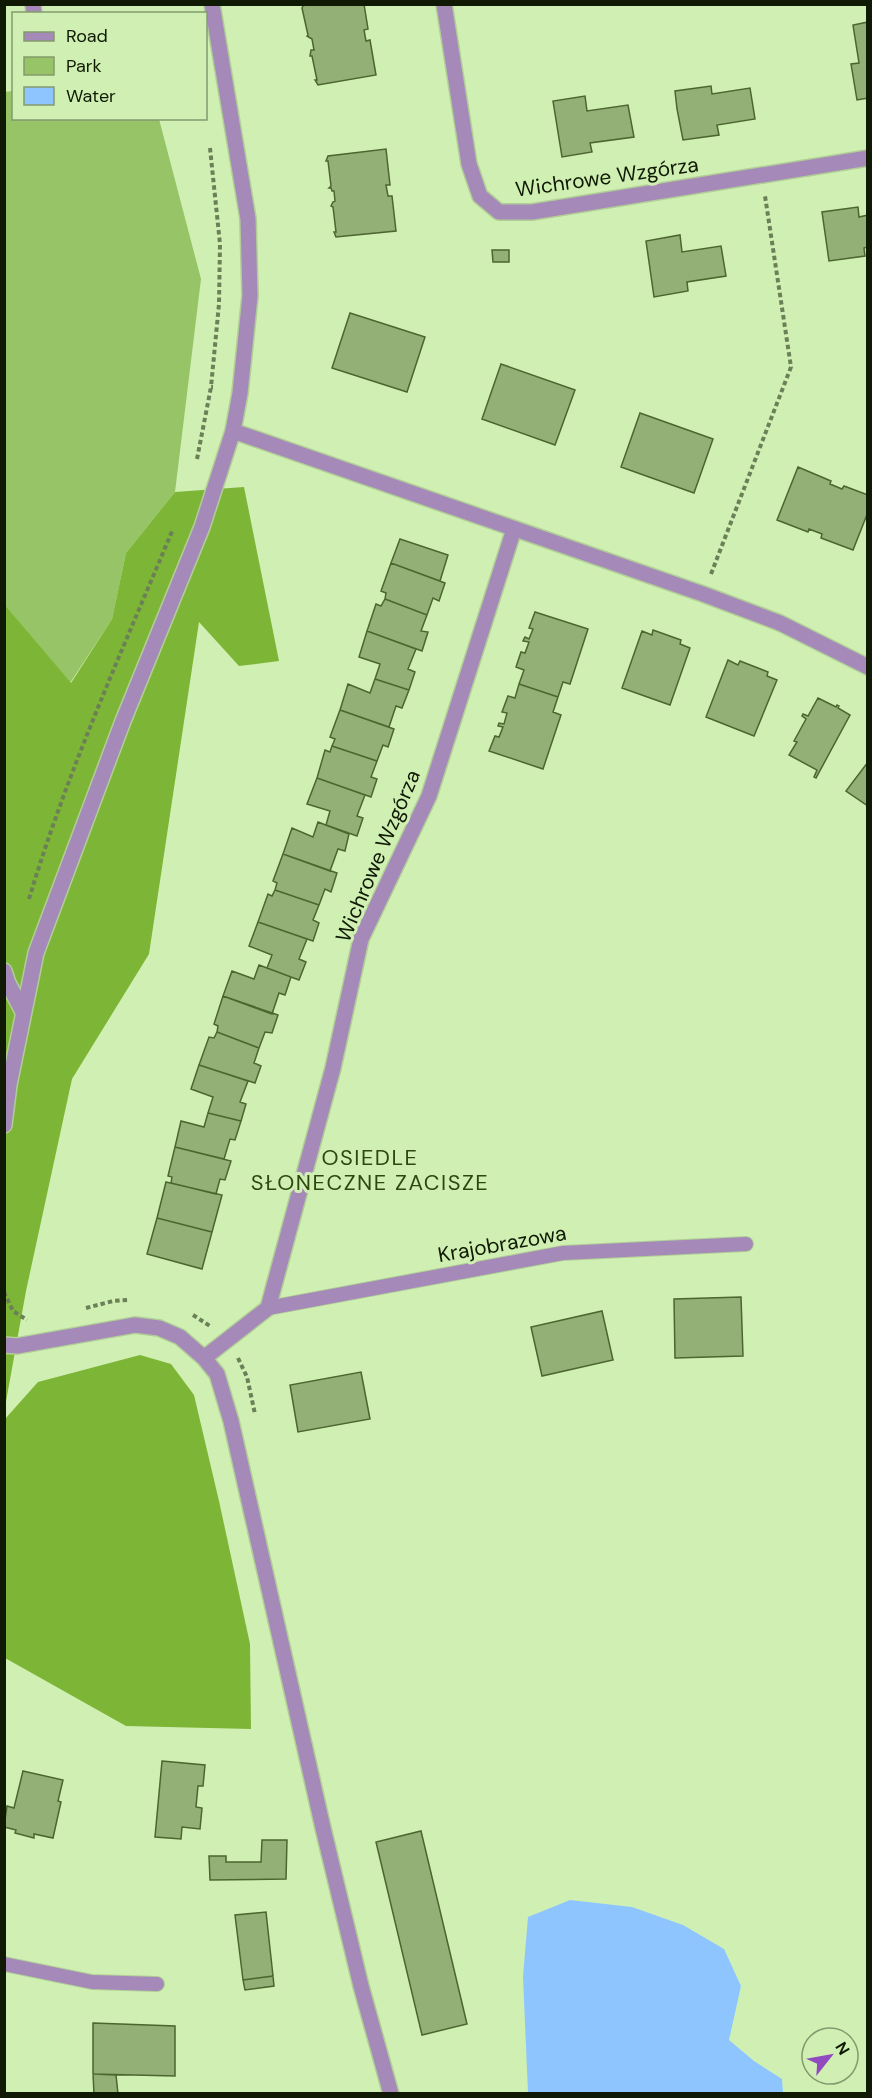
<svg xmlns="http://www.w3.org/2000/svg" width="872" height="2098" viewBox="0 0 872 2098" font-family="'DM Sans',sans-serif">
	<style>
		.green { fill: #96c467 }
		.forest { fill: #7db536 }
		.water { fill: #8fc5ff }
		.building { fill: #93b077; stroke: #4b662f; stroke-width: 1.5 }
		.lines { fill: none; stroke-linecap: round; stroke-linejoin: round }
		.service-casing { stroke: #b1ce97; stroke-width: 16 }
		.minor-casing { stroke: #b1ce97; stroke-width: 18 }
		.path { stroke: #6c8058; stroke-width: 4; stroke-dasharray: 4.5 3; stroke-linecap: butt }
		.service { stroke: #a589b9; stroke-width: 14 }
		.minor { stroke: #a589b9; stroke-width: 15 }
		.labels { text-anchor: middle; stroke-width: 6; stroke-linejoin: round; paint-order: stroke }
		.street-label { font-size: 21px; fill: #0f1904; stroke: #d0f0b3 }
		.neighbourhood-label { font-size: 22px; letter-spacing: 1.5px; fill: #2e470f; stroke: #d0f0b3 }
	</style>
	<rect width="100%" height="100%" fill="#d0f0b3"/>
	<path class="green" d="M13,91L14,118L159,119L201,279L175,492L126,553L112,619L70,683L5,605L4,92Z"/>
	<path class="forest" d="M244,487L279,661L239,666L199,622L149,954L72,1079L26,1291L5,1407V605L71,683L112,619L126,553L175,492Z
		M140,1355L171,1364L194,1395L219,1501L250,1644L251,1729L126,1726L5,1658V1419L38,1382Z"/>
	<path class="water" d="M570,1900L632,1907L683,1925L724,1949L741,1986L729,2040L754,2061L782,2079L783,2093H528L523,1977L528,1917Z"/>
	<path class="building" d="M364,4L368,29L364,30L366,41L370,40L376,75L318,85L315,80H317L312,56H310L311,50H314L312,39L307,36L308,35L302,8L304,4Z
		M868,22V98L857,100L851,64L859,63L853,25Z
		M711,86L712,94L750,88L755,119L717,125L719,135L683,140L677,109L675,91Z
		M585,96L587,111L628,105L634,137L590,143L592,152L562,157L553,101Z
		M386,149L390,185H386L388,196H392L396,231L336,237L334,232H336L333,207L331,206L333,202L335,201L334,191H332L331,188H329L331,186L328,161H326L328,156Z
		M858,207L859,217L868,215V247L864,248L865,256L829,261L822,212Z
		M680,235L682,252L721,246L726,276L687,282L688,291L654,297L646,241Z
		M492,250H509V262H493Z
		M350,313L425,337L407,392L332,368Z
		M501,364L575,390L555,445L482,419Z
		M640,413L713,439L694,493L621,467Z
		M798,467L831,481L830,484L842,489L844,486L868,495V512L853,550L821,538L822,534L809,529L808,532L777,520Z
		M400,539L448,555L440,581L391,563Z
		M391,563L445,583L439,601L433,598L427,615L385,599L386,593L381,591Z
		M385,599L427,615L421,631L428,632L422,651L367,631L376,604L381,606Z
		M535,612L588,629L570,684L563,682L558,697L519,684L524,670L516,667L521,652L525,653L529,642L523,641L525,637L529,639L533,629L529,628Z
		M653,630L681,640L680,644L690,648L670,705L622,688L642,631L652,635Z
		M367,631L416,649L408,669L415,672L409,690L375,679L380,664L359,657Z
		M728,660L738,665L740,661L768,672L767,676L777,680L754,736L706,717Z
		M375,679L409,690L402,708L396,706L389,727L340,710L348,684L370,693Z
		M519,684L558,697L553,712L561,715L543,769L489,751L495,736L499,737L503,727L498,726L499,723L504,724L507,713L502,712L508,696L515,698Z
		M818,698L836,707L837,705L839,706L838,708L850,715L816,778L814,777L817,770L789,755L797,742L794,741L806,719L802,716L803,714L808,716Z
		M340,710L394,729L388,747L383,745L377,761L332,746L335,739L330,737Z
		M332,746L377,761L371,777L377,779L371,797L317,778L325,750L330,752Z
		M868,762V806L846,791Z
		M317,778L365,795L357,816L363,818L357,836L326,825L330,811L307,804Z
		M318,822L349,834L345,851L338,849L330,871L283,854L292,828L313,837Z
		M283,854L337,873L331,892L325,889L319,905L275,890L277,883L273,881Z
		M275,890L319,905L313,920L319,923L313,941L258,922L268,894L272,896Z
		M258,922L307,939L299,959L306,962L299,980L267,968L272,955L249,946Z
		M259,965L291,977L285,995L279,993L272,1014L223,996L232,971L254,979Z
		M223,996L278,1015L272,1033L265,1032L259,1048L217,1032L218,1026L214,1024Z
		M217,1032L259,1048L254,1063L261,1066L255,1083L199,1065L209,1037L214,1038Z
		M199,1065L248,1081L240,1102L246,1104L241,1121L208,1113L213,1097L191,1089Z
		M208,1113L241,1121L235,1140L230,1139L224,1159L175,1147L181,1121L204,1127Z
		M175,1147L231,1161L225,1180L220,1179L216,1194L171,1183L172,1177L168,1176Z
		M166,1182L222,1195L212,1232L157,1218Z
		M157,1218L212,1232L202,1269L147,1254Z
		M741,1297L743,1356L675,1358L674,1299Z
		M602,1311L613,1360L542,1376L531,1327Z
		M361,1372L370,1419L298,1432L290,1385Z
		M162,1761L205,1765L203,1786H198L196,1807L202,1808L200,1829L182,1827L181,1839L155,1837Z
		M23,1771L63,1780L58,1801L61,1802L53,1838L34,1834V1838L15,1833L16,1830L4,1827L7,1806L14,1808Z
		M421,1831L467,2024L422,2035L376,1842Z
		M262,1840H287L286,1879L210,1880L209,1856H226V1862H261Z
		M266,1912L273,1976L243,1980L235,1915Z
		M273,1976L274,1986L245,1990L243,1980Z
		M93,2023L175,2026V2076L93,2074Z
		M93,2074L116,2075L118,2094H94Z"/>
	<g class="lines">
		<g class="service-casing">
			<path id="service" d="M268,1308L563,1253L746,1244
				M4,1964L92,1982L157,1984"/>
		</g>
		<g class="minor-casing">
			<path id="minor" d="M33,4L34,14
				M444,4L469,164L480,196L499,212H532L868,158
				M233,431L703,594L780,623L868,667
				M4,971L8,983L23,1012
				M4,1125L9,1085L36,953L123,721L202,527L233,431L240,393L250,296L248,219L212,4
				M4,1345L17,1346L135,1325L159,1328L180,1337L204,1358L217,1374L231,1421L323,1828L361,1986L391,2094
				M204,1358L268,1308L333,1068L361,939L429,796L514,529"/>
		</g>
		<path class="path" d="M210,148L220,244L219,304L211,387H213
			M197,459L211,387
			M711,574L791,367L765,196
			M29,899C67,772 122,651 173,529
			M4,1292L13,1311L27,1320
			M86,1308L113,1301L128,1300
			M193,1315L210,1326
			M238,1358L247,1377L255,1414"/>
		<use href="#service" class="service"/>
		<use href="#minor" class="minor"/>
	</g>
	<g class="labels">
		<g class="street-label">
			<text transform="translate(607 177) rotate(-8)" y="7">Wichrowe Wzgórza</text>
			<text transform="translate(378 856) rotate(-67)" y="7">Wichrowe Wzgórza</text>
			<text transform="translate(502 1244) rotate(-10)" y="7">Krajobrazowa</text>
		</g>
		<g class="neighbourhood-label">
			<text x="370" y="1165">OSIEDLE<tspan x="370" dy="25">SŁONECZNE ZACISZE</tspan></text>
		</g>
	</g>
	<rect width="872" height="2098" fill="none" stroke="#0f1904" stroke-width="12"/>
	<rect x="12" y="12" width="195" height="108" fill="#d0f0b3" stroke="#839a6d" stroke-width="1.5"/>
	<rect x="24" y="32" width="30" height="9" fill="#a589b9" stroke="#839a6d" stroke-width="1.5"/>
	<text x="66" y="42" font-size="18" fill="#0f1904">Road</text>
	<rect x="24" y="57" width="30" height="18" fill="#96c467" stroke="#839a6d" stroke-width="1.5"/>
	<text x="66" y="72" font-size="18" fill="#0f1904">Park</text>
	<rect x="24" y="87" width="30" height="18" fill="#8fc5ff" stroke="#839a6d" stroke-width="1.5"/>
	<text x="66" y="102" font-size="18" fill="#0f1904">Water</text>
	<g transform="translate(830 2056) rotate(59)"><circle r="28" fill="#d0f0b3" stroke="#839a6d" stroke-width="1.5"/>
	<path d="M0-4.5L10 22L0 15L-10 22Z" fill="#924bbe"/>
	<text y="-9" font-size="16" font-weight="bold" text-anchor="middle" fill="#0f1904">N</text>
	</g>
</svg>
